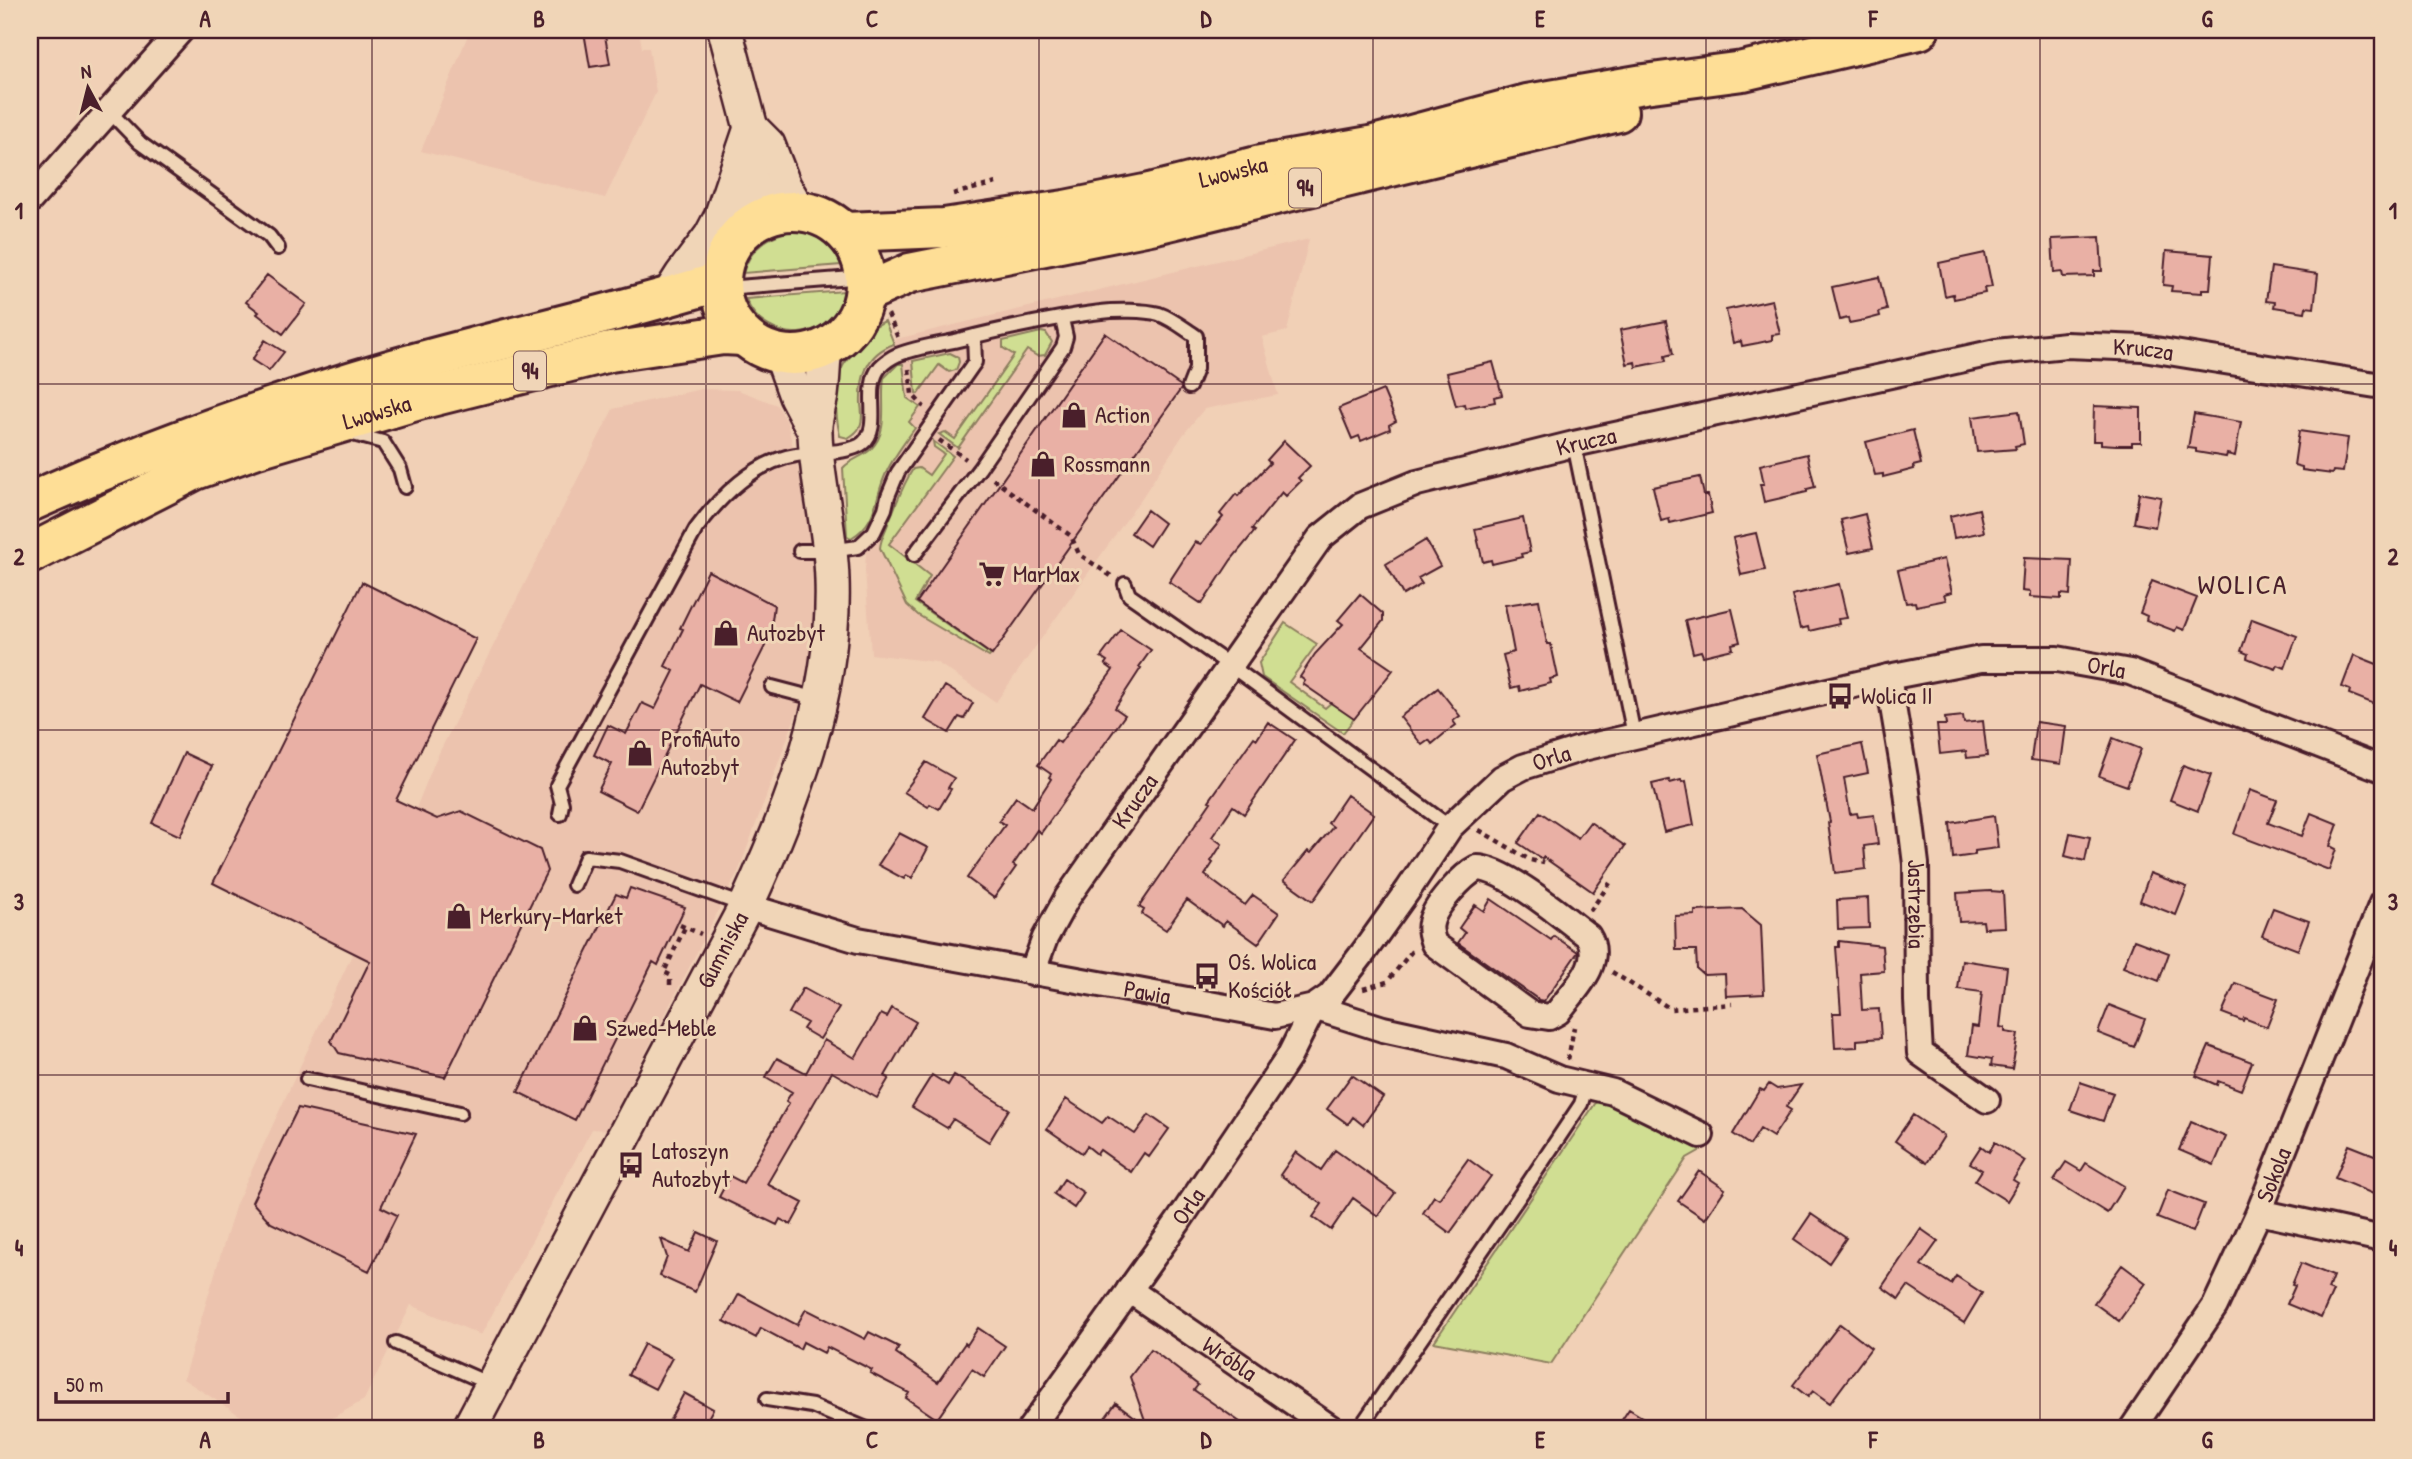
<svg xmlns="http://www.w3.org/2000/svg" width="2412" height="1459" viewBox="0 0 2412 1459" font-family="'Patrick Hand',sans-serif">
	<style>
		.built { fill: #ecc3ae }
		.green { fill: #d0de92; stroke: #8d7e5e; stroke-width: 2 }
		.building { fill: #e9b0a5; stroke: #4a1f2b; stroke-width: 2 }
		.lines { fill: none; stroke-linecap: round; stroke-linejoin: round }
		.lane-casing { stroke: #4a1f2b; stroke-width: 18 }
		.street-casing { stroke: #4a1f2b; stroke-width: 30 }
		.secondary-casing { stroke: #4a1f2b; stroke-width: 38 }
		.primary-casing { stroke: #4a1f2b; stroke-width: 44 }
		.path { stroke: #4a1f2b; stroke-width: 4.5; stroke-dasharray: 5 5; stroke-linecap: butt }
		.lane { stroke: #f0d5b7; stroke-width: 12 }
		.street { stroke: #f0d5b7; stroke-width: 24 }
		.secondary { stroke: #f0d5b7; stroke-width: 33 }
		.primary { stroke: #fede96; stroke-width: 38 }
		.grid { fill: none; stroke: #4a1f2b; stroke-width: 2; stroke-opacity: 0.55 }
		.labels { text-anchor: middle; stroke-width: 6; stroke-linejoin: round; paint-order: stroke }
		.shield { fill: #f0d5b7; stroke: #7c5655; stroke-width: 2 }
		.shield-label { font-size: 23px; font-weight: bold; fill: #4a1f2b }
		.street-label { font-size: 24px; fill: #4a1f2b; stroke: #f0d5b7 }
		.poi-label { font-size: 24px; fill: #4a1f2b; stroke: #f0d5b7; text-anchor: start }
		.quarter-label { font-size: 28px; letter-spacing: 2px; fill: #4a1f2b; stroke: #f0d5b7 }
		.neatline { fill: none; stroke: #4a1f2b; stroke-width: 2.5 }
		.grid-label { font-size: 23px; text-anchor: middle; font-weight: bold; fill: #4a1f2b }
	</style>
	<rect width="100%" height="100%" fill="#f1d0b6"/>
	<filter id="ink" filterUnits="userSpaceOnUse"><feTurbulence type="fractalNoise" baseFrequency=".0143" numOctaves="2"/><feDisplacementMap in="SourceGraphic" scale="14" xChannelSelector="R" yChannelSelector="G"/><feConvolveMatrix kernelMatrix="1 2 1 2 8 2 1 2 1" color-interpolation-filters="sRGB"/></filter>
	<g filter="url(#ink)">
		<path class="built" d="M470,30H639L642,48H649L656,92L605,198L421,151Z
			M1309,239L1287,331L1262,337L1278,395L1204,409L1183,435L1141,499L996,702L936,662L871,654L865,570L868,520L860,460L857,370L884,342Z
			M701,389L738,390L777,405L787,422L798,468L817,576L808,682L739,870L606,1130L592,1129L481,1335L411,1305L364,1400L313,1429H261L183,1379L236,1204L390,873L435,761L613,409Z"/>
		<path class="green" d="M791,231C813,232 834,242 841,265L743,273C750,249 766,236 791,231Z
			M844,291C836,344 764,347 746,299Z
			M885,321L894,344C866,354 860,377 861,404C862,411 863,420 860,426C858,432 853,435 848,438L840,436C835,414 832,378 847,360C857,348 870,341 875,326Z
			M1041,332L1046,333L1052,342L1045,355L1037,356L1027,350L958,448L939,434L945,432L955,439L1014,355L1003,348V341Z
			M950,353L958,357L959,362L956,370L949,372L939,365L918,394L916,393L913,361Z
			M898,364H903L907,398L920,407L909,422L915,428C905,442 894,456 887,471C874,496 879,522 851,538L847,536L843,468C851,459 863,457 871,449C890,431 880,401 884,378Z
			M933,441L953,456L889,544L930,576L915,602L991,655L989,657L918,615L907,605L880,548C881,537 886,531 889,521C897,503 902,486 913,469L919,468L929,475L944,454L934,447Z
			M1285,623L1317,644L1289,682L1325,708L1341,694L1360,711L1343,733L1262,677L1259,663Z
			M1599,1098L1691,1138L1701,1150L1687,1158L1551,1364L1434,1342Z"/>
		<path class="building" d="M595,30H604L610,64L590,67L584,32Z
			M2100,237L2102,271H2094V276L2063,277L2062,272L2054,273L2052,239Z
			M2166,251L2213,255L2210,289H2202V293L2186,292L2171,291L2172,286L2163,285Z
			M1985,253L1992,287L1984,288L1985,293L1969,296L1954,299L1953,294L1945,296L1939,263Z
			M2271,267L2318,274L2314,308L2306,307L2305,312L2274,307L2275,302L2266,301Z
			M267,275L306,304L283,334L257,314L259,312L246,302Z
			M1879,277L1887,310L1879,312L1880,316L1865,320L1849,323L1848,318L1840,320L1832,287Z
			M1772,300L1780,334L1772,335V340L1758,343L1742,346L1741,341L1733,343L1726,310Z
			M1666,321L1673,354L1665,356L1666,361L1636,367L1635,362L1627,364L1620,330Z
			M1105,333L1181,386V389L992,655L917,602Z
			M265,340L284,352L269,371L252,360Z
			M1493,362L1502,395L1494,397L1495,402L1465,408L1464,404L1456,406L1447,373Z
			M1383,390L1396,421L1389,425L1390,429L1361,441L1359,436L1352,439L1339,408Z
			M2094,406L2141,408V442H2132V445H2116L2101,444V441H2093Z
			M2019,411L2024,444L2015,446L2016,449L1977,452L1972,417Z
			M2194,414L2241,422L2235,456L2227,454L2226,457L2196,452V449L2188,448Z
			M1913,430L1921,464L1913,466L1914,469L1899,473L1883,477V474L1875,475L1866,442Z
			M2299,431L2348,438L2343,472L2333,471L2332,474L2302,470V467L2294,465Z
			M1284,441L1310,466L1298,478L1301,481L1286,496L1282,492L1252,529L1255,531L1231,560L1202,604L1169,582L1195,542L1201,544L1223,517L1220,514L1236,494L1238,496L1270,463L1267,460Z
			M1807,454L1815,487L1807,489V492L1764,502L1760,484H1764L1760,465Z
			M1700,477L1704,495H1708L1712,513L1670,523L1669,519L1661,521L1653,487Z
			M2139,493L2161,497L2155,527L2134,523Z
			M1979,509L1984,532L1954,538L1950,516Z
			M1147,510L1164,523L1149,546L1131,533Z
			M1865,514L1873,548L1849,553L1841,520Z
			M1523,518L1530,552L1521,554L1522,557L1492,564L1491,560L1483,562L1475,529Z
			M1756,533L1765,570L1741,575L1733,538Z
			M1426,540L1440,566L1418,578L1422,584L1403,595L1386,564Z
			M2024,558L2072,560L2070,595L2061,594V599L2030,597V592L2022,591Z
			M1944,559L1952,592L1944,594L1946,600L1916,606L1915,602L1906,603L1898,570Z
			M708,571L774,605L770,636L737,702L700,684L637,811L598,791L612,764L594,755L608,725L626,734L642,703L655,709L674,671L665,666L683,629L680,628Z
			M2152,581L2197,598L2184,630L2177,627L2175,631L2146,620L2147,616L2140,613Z
			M362,582L476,639L396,800L437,819L461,811L540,850L547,871L445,1077L339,1053L331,1041L370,961L213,883Z
			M1839,584L1847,618L1838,619L1839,624L1809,631L1808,627L1800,629L1792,595Z
			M1360,594L1383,614V621L1361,648L1393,670L1354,719L1303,684L1305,681L1300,677L1315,654L1343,624L1338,620Z
			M1539,600L1547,644H1551L1558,677L1550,679L1551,683L1520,691L1519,686L1511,688L1503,655L1514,652L1505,605Z
			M1732,609L1740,642L1732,644L1733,649L1703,656L1701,651L1693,653L1685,620Z
			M2252,619L2297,636L2285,668L2278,665L2276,669L2262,664L2247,658L2248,654L2241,651Z
			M1121,630L1151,650L1139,667L1141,668L1115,708L1125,715L1041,833L1037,830L1013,865L1016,867L994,898L967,878L1005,825L999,821L1016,797L1032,808L1051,779L1049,777L1051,774L1038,765L1056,740L1060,743L1113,670L1105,664L1107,661L1101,657Z
			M2354,655L2382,666V707L2349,694L2350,690L2342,687Z
			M945,686L973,703L964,719L959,717L949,733L925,719Z
			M1438,688L1460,716L1453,721L1456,725L1444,734L1432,744L1429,740L1422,745L1400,717Z
			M1963,716L1964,723L1983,721L1987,756L1967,758L1966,751L1940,754L1937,725H1946L1945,718Z
			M1268,722L1295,740L1244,814L1233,806L1212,837L1222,844L1211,861L1213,863L1205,875L1245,905L1253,895L1279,913L1258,944L1226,921L1223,926L1187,900L1166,930L1142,914L1144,910L1139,907L1211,802L1209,801L1228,774L1254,737L1257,739Z
			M2036,722L2066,726L2061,764L2031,760Z
			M2113,738L2141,749L2127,786L2099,776Z
			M1862,744L1868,773L1844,778L1850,814L1857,813L1858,817L1874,815L1878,844L1864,846L1866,869L1835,873L1828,823L1830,822L1817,754Z
			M184,753L212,766L180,836L152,823Z
			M926,762L954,778L948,788L951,789L939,809L930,804L928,807L904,792Z
			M2183,765L2211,775L2198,811L2170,800Z
			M1669,780L1670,783L1681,780L1682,782L1686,781L1694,825L1664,832L1652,784Z
			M2250,790L2277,800L2268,823L2302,836L2311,813L2338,824L2330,846L2336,849L2329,870L2234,834Z
			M1347,795L1374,814L1313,901L1284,880L1308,851L1311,853L1333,827L1328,823Z
			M1540,812L1578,838L1590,822L1625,846L1593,892L1543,857L1542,859L1518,843Z
			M1994,816L1998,848L1975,851V855L1953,858L1950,823Z
			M899,833L928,848L912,878L906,875L904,879L878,865Z
			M2070,833L2090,837L2085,861L2065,856Z
			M2150,873L2187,887L2176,915L2140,901Z
			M630,888L685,907L658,965L653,962L575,1120L518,1092L616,894L626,898Z
			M1990,891L2003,892L2005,927L1984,928L1983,921L1959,922L1957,893Z
			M1868,898L1869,928L1838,929L1837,900Z
			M1491,899L1551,940L1554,936L1578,952L1544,1001L1539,1000L1458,943L1465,933L1459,928L1475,905L1484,911Z
			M2273,908L2309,921L2298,950L2262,936Z
			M1742,909L1761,925L1764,994L1726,996L1725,974L1704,975L1697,969L1696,950H1676L1675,916L1695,915V911Z
			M2134,940L2169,953L2159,981L2123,967Z
			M1839,941L1882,946L1884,971L1860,973L1862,1010L1879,1009L1881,1038L1857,1040V1047L1835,1048L1833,1013H1841L1836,947H1839Z
			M1962,960L2007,967L2000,1027L2005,1028V1032L2018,1034L2012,1069L1991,1066L1992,1059L1968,1055L1972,1026L1978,1027L1982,992L1958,989Z
			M2235,983L2278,999L2267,1027L2244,1018L2243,1021L2222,1013Z
			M803,988L839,1008L820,1039L803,1029L807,1023L789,1013Z
			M2109,1005L2145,1019L2134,1047L2098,1033Z
			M892,1008L916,1022L885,1076L889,1078L877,1098L832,1072L767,1184L803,1203L791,1225L780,1219L777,1225L719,1197L730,1176L743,1183L789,1103L786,1101L792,1092L766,1077L777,1058L806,1073L824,1040L855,1058L881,1014L887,1017Z
			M2209,1046L2252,1062L2241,1090L2218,1081L2217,1085L2196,1076Z
			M932,1075L948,1085L954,1075L1009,1109L989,1142L953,1119L947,1128L912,1107Z
			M1352,1075L1383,1097L1363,1125L1353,1117L1348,1124L1327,1109Z
			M2080,1082L2113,1093L2103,1121L2070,1110Z
			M1769,1084L1777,1089L1801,1085L1786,1107L1791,1110L1773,1137L1760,1129L1750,1145L1733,1134L1760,1089L1764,1091Z
			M1066,1099L1102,1123L1108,1116L1135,1134L1149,1115L1169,1129L1149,1157L1144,1153L1131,1172L1100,1150L1097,1154L1087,1146L1082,1153L1047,1129Z
			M298,1108L416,1134L381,1207L397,1215L369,1271L271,1223L252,1202Z
			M1913,1115L1944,1136L1927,1163L1895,1141Z
			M2191,1122L2226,1137L2214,1165L2179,1150Z
			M1995,1142L2025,1161L2013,1180L2018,1183L2007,1201L1975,1181L1982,1170L1970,1163L1981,1146L1989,1152Z
			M2349,1145L2382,1158V1186L2378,1196L2335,1178Z
			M1335,1150L1395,1193L1378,1216L1353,1198L1331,1230L1313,1217L1322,1204L1280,1175L1296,1152L1321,1170Z
			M1468,1159L1491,1176L1450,1233L1423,1213L1434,1196L1439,1199Z
			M2066,1162L2081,1171L2086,1163L2124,1186L2107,1213L2054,1180Z
			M1699,1171L1725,1189L1705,1219L1678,1201Z
			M1064,1179L1084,1193L1074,1208L1054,1194Z
			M2168,1190L2204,1204L2193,1232L2157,1218Z
			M1811,1214L1846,1238L1829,1263L1794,1239Z
			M1921,1229L1938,1241L1921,1265L1951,1284L1956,1276L1982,1293L1964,1323L1908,1286L1899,1299L1882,1287Z
			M698,1232L717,1241L695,1292L660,1276L667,1257L661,1239L689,1252Z
			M2301,1263L2333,1276L2328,1289L2333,1291L2321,1318L2287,1304L2295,1286L2292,1285Z
			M2122,1265L2146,1283L2119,1321L2094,1303Z
			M739,1294L797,1325L806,1309L865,1339L869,1332L899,1347L896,1353L938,1382L965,1343L967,1345L978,1328L1005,1346L984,1377L972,1369L937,1419L906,1398L909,1393L870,1373L872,1370L827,1347L824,1353L803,1342L800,1349L761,1328L756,1338L724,1321Z
			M1840,1324L1871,1348L1830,1403L1813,1391L1808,1397L1793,1385Z
			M644,1344L672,1358L655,1389L628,1375Z
			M1151,1349L1198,1385L1194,1390L1250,1429H1099L1107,1420L1105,1418L1116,1403L1147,1426L1130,1377Z
			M684,1393L713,1409L702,1429H665Z
			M1629,1409L1661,1429H1616Z"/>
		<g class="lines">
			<g class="lane-casing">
				<path id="lane" d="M109,111L140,143L269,236L278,248
					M725,288L865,277
					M349,433L383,442L400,469L405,487
					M1574,444L1634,735
					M800,551H830L858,547L874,532L885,509L888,496L898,472L975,362L974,336
					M914,555L979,469L1063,347L1066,337L1062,319
					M1125,584L1129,595L1231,666L1450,827
					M772,687L818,699
					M560,814L562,804L557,785L696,529C719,498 755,461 796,455C813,452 850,454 863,443C883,426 862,389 880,367C885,362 890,358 897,355C915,348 935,345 954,341C1002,329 1051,318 1101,312C1115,310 1145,310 1159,314C1171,318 1185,329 1196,336V369L1189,387
					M574,885L586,857L620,861L746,906
					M307,1079L460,1113
					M396,1343L492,1385
					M767,1399L812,1406L867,1429
					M1359,1429L1525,1188L1581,1104L1587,1084"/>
			</g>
			<g class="street-casing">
				<g id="street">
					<path d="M30,200L181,30"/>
					<path id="s1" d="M1888,677L1906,784L1916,864L1917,1001L1920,1053L1987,1100"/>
					<path d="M1477,868C1505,868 1564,918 1588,936C1605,963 1573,991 1558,1012L1549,1017L1530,1014L1434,944C1432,938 1429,930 1431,923C1434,906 1463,875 1477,868Z"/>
					<path id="s2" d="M746,906L858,940L1275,1016L1314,1007L1383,1029L1506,1056L1559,1079L1613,1092L1701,1135"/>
					<path id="s3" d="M1032,973L1045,938L1067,898L1320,538L1360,506L1417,483L1574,444L1996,352L2066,345L2143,348L2382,386"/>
					<path d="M2259,1212L2382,1239"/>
					<path id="s4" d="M1129,1290L1332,1429"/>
					<path id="s5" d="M1030,1429L1178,1222L1289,1057L1314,1007L1330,996L1363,953L1408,890L1450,827L1502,778L1523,767L1583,748L1888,677L1981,659H2057L2130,672L2382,769"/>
					<path id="s6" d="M2132,1429L2215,1306L2259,1212L2382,903"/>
				</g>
			</g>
			<g class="secondary-casing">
				<g id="secondary">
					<path d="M751,128L768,145L784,186L799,211"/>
					<path d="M744,150L759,219"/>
					<path d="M668,297L682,275L711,236L721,217L751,128L725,30"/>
					<path d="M781,354L796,396L814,430"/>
					<path id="s7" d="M469,1429L746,906C793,804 836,695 832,580C831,530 816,481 815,432C814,420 819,407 821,395C823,380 823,363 825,347"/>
				</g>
			</g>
			<g class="primary-casing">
				<g id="primary">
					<circle cx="793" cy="283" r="72"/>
					<path id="s8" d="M845,232L944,228L1065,210L1150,193L1261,165L1370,146L1527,104L1644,84L1743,71L1919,30"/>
					<path d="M865,293L910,273L1155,224L1618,112"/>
					<path d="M30,502C148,449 269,405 393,369C502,338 613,315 721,281"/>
					<path id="s9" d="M30,554L195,470L254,449L419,400L610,352L723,335L743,336"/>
				</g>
			</g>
			<path class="path" d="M953,194L996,183
				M888,314L898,338
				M853,350L875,321
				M909,369L912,394L924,407
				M939,440L966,459
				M993,479L1071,536L1079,554L1111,576
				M1479,830L1530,860L1544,863
				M1590,911L1610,883
				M680,925L701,934
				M1612,972L1671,1009L1732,1004
				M670,985V975L664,972L685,927
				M1363,989L1387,982L1412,951
				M1568,1060L1574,1027"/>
			<use href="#lane" class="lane"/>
			<use href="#street" class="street"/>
			<use href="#secondary" class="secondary"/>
			<use href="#primary" class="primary"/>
		</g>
	</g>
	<path class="grid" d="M372,30V1429M706,30V1429M1039,30V1429M1373,30V1429M1706,30V1429M2040,30V1429M30,384H2382M30,730H2382M30,1075H2382"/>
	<defs>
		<g id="shop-bare" transform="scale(2.1)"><path d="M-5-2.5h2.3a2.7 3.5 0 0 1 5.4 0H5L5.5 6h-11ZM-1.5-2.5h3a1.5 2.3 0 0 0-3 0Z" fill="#4a1f2b" stroke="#f0d5b7" stroke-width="2.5" paint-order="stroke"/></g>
		<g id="supermarket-bare" transform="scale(2.1)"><path d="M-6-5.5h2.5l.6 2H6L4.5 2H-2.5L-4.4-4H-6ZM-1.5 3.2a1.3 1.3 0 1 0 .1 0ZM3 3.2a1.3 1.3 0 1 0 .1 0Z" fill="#4a1f2b" stroke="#f0d5b7" stroke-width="2.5" paint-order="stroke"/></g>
		<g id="bus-bare" transform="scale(2.1)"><path d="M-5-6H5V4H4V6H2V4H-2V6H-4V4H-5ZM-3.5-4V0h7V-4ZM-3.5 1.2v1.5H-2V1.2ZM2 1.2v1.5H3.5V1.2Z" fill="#4a1f2b" stroke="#f0d5b7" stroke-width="2.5" paint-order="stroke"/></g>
	</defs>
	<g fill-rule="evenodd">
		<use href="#shop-bare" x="1074" y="415"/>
		<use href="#shop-bare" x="1043" y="464"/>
		<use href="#supermarket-bare" x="992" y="574"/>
		<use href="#shop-bare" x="726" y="633"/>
		<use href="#bus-bare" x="1840" y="696"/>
		<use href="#shop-bare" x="640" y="753"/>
		<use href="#shop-bare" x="459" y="916"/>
		<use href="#bus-bare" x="1207" y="976"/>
		<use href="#shop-bare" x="585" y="1028"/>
		<use href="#bus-bare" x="631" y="1165"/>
	</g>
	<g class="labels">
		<g class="shield">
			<rect x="1289" y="168.5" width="32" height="39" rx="5"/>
			<rect x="514" y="351.5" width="32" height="39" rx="5"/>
		</g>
		<g class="shield-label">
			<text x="1305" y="196">94</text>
			<text x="530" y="379">94</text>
		</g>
		<g class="street-label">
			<text dy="8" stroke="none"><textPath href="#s8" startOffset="394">Lwowska</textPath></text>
			<text dy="8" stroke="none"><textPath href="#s3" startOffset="1377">Krucza</textPath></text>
			<text dy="8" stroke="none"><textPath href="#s9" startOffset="376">Lwowska</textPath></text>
			<text dy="8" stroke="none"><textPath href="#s3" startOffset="810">Krucza</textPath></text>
			<text dy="8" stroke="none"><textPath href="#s5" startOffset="1428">Orla</textPath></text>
			<text dy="8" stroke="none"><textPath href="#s5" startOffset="861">Orla</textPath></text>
			<text dy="8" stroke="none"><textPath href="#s3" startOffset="201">Krucza</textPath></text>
			<text dy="8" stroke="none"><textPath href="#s1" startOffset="229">Jastrzębia</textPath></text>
			<text dy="8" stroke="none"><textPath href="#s7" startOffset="542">Gumniska</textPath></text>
			<text dy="8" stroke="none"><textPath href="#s2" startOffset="411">Pawia</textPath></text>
			<text dy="8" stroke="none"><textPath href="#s6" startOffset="292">Sokola</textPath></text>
			<text dy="8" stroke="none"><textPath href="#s5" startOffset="273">Orla</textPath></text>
			<text dy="8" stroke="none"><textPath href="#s4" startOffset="122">Wróbla</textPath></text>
		</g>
		<g class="poi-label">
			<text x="1095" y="423">Action</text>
			<text x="1064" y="472">Rossmann</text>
			<text x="1013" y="582">MarMax</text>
			<text x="747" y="641">Autozbyt</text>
			<text x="1861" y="704">Wolica II</text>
			<text x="661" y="747">ProfiAuto<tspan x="661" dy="28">Autozbyt</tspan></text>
			<text x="480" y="924">Merkury-Market</text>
			<text x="1228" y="970">Oś. Wolica<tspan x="1228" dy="28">Kościół</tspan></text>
			<text x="606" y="1036">Szwed-Meble</text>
			<text x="652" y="1159">Latoszyn<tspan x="652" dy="28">Autozbyt</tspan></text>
		</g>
		<g class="quarter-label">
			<text x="2243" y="594">WOLICA</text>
		</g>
	</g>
	<rect width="2412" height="1459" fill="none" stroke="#f0d5b7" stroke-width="77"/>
	<g transform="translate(88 88) rotate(353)" stroke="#f0d5b7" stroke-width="5" paint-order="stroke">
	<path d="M0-5L12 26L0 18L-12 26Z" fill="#4a1f2b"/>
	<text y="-10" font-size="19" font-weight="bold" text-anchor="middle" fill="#4a1f2b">N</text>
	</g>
	<path d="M56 1392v10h172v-10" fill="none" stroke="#4a1f2b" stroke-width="3.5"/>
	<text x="66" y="1392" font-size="21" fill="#4a1f2b" stroke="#f0d5b7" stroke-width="5" paint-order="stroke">50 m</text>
	<rect x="38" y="38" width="2336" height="1382" class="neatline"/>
	<g class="grid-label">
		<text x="205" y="27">A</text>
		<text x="539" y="27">B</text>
		<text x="872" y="27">C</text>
		<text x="1206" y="27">D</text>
		<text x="1540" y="27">E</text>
		<text x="1873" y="27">F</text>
		<text x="2207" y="27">G</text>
		<text x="19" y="219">1</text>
		<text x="2393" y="219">1</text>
		<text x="19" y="565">2</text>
		<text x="2393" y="565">2</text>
		<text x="19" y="910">3</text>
		<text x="2393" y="910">3</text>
		<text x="19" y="1256">4</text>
		<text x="2393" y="1256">4</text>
		<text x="205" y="1448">A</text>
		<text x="539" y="1448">B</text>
		<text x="872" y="1448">C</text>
		<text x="1206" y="1448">D</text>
		<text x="1540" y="1448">E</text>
		<text x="1873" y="1448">F</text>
		<text x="2207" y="1448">G</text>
	</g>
</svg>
